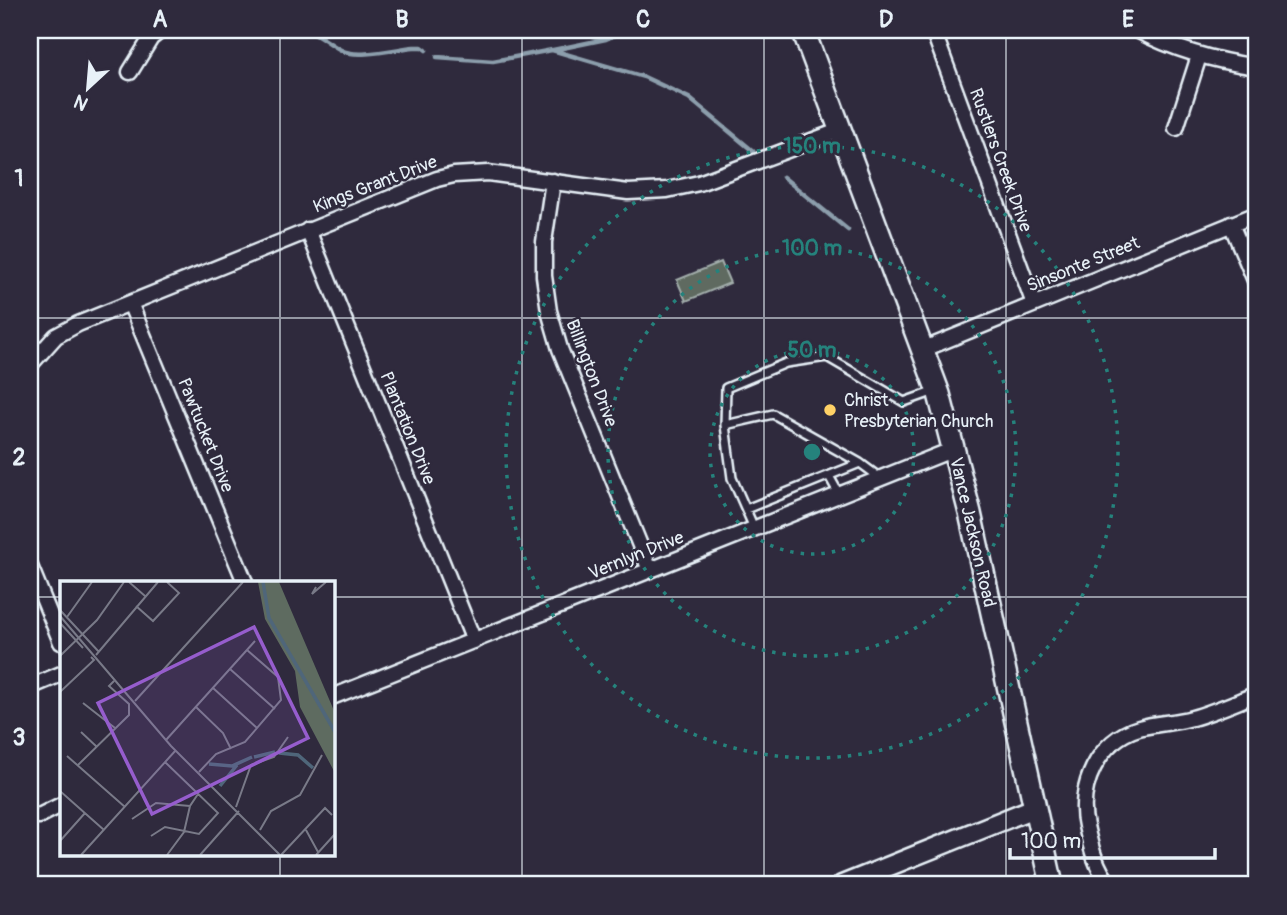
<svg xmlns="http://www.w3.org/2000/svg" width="1287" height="915" viewBox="0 0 1287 915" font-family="Pangolin,sans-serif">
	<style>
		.green { fill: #5e6b60; stroke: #a3aeac; stroke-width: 2 }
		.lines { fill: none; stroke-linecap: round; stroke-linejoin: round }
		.stream { stroke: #8c9eac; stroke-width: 4.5 }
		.service-casing { stroke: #e8f1f8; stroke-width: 12 }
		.minor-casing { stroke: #e8f1f8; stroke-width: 19 }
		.tertiary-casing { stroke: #e8f1f8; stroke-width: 23 }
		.secondary-casing { stroke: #e8f1f8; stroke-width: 26 }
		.service { stroke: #2f2a3d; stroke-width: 7 }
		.minor { stroke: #2f2a3d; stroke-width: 14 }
		.tertiary { stroke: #2f2a3d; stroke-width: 18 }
		.secondary { stroke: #2f2a3d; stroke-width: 21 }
		.grid { fill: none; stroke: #e8f1f8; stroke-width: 2; stroke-opacity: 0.55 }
		.ring { fill: none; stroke: #25827c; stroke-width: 3.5; stroke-dasharray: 3.5 7 }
		.poi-dot { fill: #ffd166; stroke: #2f2a3d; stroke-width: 2.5 }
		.labels { text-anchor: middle; stroke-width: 5; stroke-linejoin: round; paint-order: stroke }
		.street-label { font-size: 18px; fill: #e8f1f8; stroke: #2f2a3d }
		.poi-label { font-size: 18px; fill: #e8f1f8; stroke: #2f2a3d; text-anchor: start }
		.inset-river { fill: none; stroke: #4f667a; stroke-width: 3.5 }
		.inset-road { fill: none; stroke: #797a88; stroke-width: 2 }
		.view { fill: #965dcd; fill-opacity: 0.15; stroke: #965dcd; stroke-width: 3.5 }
		.inset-edge { fill: none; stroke: #e8f1f8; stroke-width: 3.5 }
		.centre { fill: #25827c; stroke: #2f2a3d; stroke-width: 3.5 }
		.ring-label { font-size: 21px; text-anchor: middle; font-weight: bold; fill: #25827c; stroke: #2f2a3d; stroke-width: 5; stroke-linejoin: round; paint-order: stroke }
		.neatline { fill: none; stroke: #e8f1f8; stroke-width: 2.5 }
		.grid-label { font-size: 23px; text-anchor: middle; font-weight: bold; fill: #e8f1f8 }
	</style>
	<rect width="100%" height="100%" fill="#2f2a3d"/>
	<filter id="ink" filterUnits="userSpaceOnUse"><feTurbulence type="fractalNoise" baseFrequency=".0143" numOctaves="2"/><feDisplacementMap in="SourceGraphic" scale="14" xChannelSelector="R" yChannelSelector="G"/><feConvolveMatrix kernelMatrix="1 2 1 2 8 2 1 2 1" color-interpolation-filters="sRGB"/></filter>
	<g filter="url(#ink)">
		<path class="green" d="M721,262L730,283L686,301L677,280Z"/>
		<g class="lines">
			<path class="stream" d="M308,30C322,36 329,44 341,50C357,59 395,49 414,47H422L426,50
				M553,50L606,39L625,30
				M437,57L493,61L552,50L644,77L689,98L753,151
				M783,177L848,230"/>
			<g class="service-casing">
				<path id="service" d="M725,425L773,414L860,463L879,477
					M829,476L839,494
					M746,509L860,463
					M754,528L732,478L725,425L726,388L786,363L827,357L904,402L935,391"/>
			</g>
			<g class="minor-casing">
				<path id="minor" d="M933,30L1034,304
					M1137,30C1175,50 1215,61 1257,67
					M130,72L151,38L161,30
					M1176,128L1199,56
					M553,181L544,242V276L549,311L560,349L650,570
					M1231,224L1257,285
					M308,230L474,641
					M130,303L245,582
					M922,350L1257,214
					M30,365L56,336L78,324L437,179L454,175L488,173L628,192L667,190L699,183L841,130
					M30,566L61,642
					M30,687L61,674
					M332,697L954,449
					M39,816L61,805
					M1110,885C1096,868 1091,848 1086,826C1077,787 1098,740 1139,728C1156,723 1175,723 1192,718C1214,712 1236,702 1257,694"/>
			</g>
			<g class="tertiary-casing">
				<path id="tertiary" d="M842,885L1034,808"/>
			</g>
			<g class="secondary-casing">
				<path id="secondary" d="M803,30L939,394L970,513L1052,885"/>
			</g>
			<use href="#service" class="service"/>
			<use href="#minor" class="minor"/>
			<use href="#tertiary" class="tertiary"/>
			<use href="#secondary" class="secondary"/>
		</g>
	</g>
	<path class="grid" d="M280,30V582M522,30V885M764,30V885M1006,30V885M30,318H1257M30,597H61M332,597H1257M280,854V885"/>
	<g class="ring">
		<circle cx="812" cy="452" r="102"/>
		<circle cx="812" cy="452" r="204"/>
		<circle cx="812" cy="452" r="306"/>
	</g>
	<circle class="poi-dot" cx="830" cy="410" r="7"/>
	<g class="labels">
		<g class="street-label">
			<text transform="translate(1001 160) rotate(70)" y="6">Rustlers Creek Drive</text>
			<text transform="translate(375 184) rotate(-21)" y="6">Kings Grant Drive</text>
			<text transform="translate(1083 264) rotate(-22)" y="6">Sinsonte Street</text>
			<text transform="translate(592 373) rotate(69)" y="6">Billington Drive</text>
			<text transform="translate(408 428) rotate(68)" y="6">Plantation Drive</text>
			<text transform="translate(206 435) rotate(68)" y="6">Pawtucket Drive</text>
			<text transform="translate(973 532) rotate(77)" y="6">Vance Jackson Road</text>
			<text transform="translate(636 555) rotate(-22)" y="6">Vernlyn Drive</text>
		</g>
		<g class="poi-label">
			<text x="844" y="406">Christ<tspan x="844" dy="21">Presbyterian Church</tspan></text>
		</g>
	</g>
	<g transform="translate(60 581)">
		<rect width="275" height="275" fill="#2f2a3d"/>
		<path d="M198,1H219L275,132V192L240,126L235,90L205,38Z" fill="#5e6b60"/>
		<path class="inset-river" d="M203,1L209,37L275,151M219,172L238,174L253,187M194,176L215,171M149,183L172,185L192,176M160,205L177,184"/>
		<path class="inset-road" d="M69,1L85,15M256,6L252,13L266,1M76,25L93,40L119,12L107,1M0,29L39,71M0,35L111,165L220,274M7,36L32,1M0,42L23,67M36,74L98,1M0,75L37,39L64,1M170,88L215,128M153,107L197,147M0,111L34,79L31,76M75,120L183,1M23,122L55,147M136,126L163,152L171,168M21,151L37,166M106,159L195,60M7,175L65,226M18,184L69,134V123L49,105L54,100M139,191L156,173L185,161L221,119L218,96L187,69M0,210L44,249M176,226L191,184L214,176L228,156M72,238L96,222L130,225M200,249L211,230L240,214L262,174M246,249L258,271M91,255L105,246L139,253L158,232L105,181M0,260L25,232M21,274L116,169M107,274L124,251L130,225L138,213M140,274L179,230M221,274L265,227L272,234M256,274L275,253"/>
		<path class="view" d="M194,46L248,157L92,233L38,122Z"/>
		<rect width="275" height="275" class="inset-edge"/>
	</g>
	<circle cx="812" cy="452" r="10" class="centre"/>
	<g class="ring-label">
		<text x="812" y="153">150 m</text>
		<text x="812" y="255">100 m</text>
		<text x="812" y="357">50 m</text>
	</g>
	<rect width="1287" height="915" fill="none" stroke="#2f2a3d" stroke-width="77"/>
	<g transform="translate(88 88) rotate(206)" stroke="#2f2a3d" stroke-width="5" paint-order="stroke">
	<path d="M0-5L12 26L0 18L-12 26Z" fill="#e8f1f8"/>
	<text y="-10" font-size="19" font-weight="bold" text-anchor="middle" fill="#e8f1f8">N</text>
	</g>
	<path d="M1010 848v10h205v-10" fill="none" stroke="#e8f1f8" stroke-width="3.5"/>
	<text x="1021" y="848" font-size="21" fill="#e8f1f8" stroke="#2f2a3d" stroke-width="5" paint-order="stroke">100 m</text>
	<rect x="38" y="38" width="1210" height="838" class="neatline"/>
	<g class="grid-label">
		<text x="160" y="27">A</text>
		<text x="402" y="27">B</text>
		<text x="643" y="27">C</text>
		<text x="886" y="27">D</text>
		<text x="1128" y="27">E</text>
		<text x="19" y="186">1</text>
		<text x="19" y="465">2</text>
		<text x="19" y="745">3</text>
	</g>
</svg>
